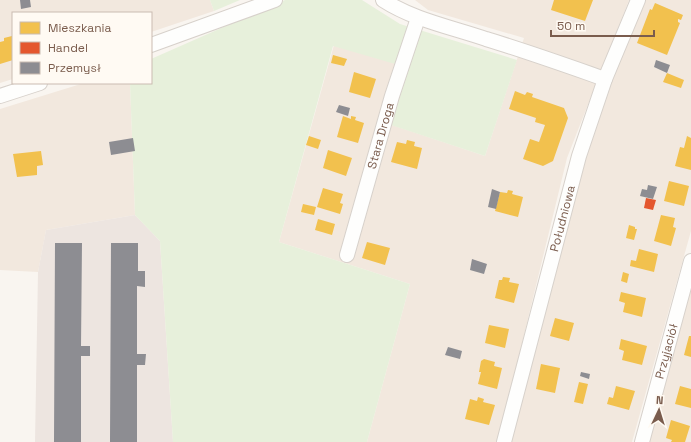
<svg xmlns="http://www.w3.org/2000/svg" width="691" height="442" viewBox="0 0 691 442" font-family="'Space Grotesk',sans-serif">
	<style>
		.residential { fill: #f2e8de }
		.industrial { fill: #ede5e0 }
		.green { fill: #e7f0db }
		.homes { fill: #f2c14e }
		.shops { fill: #e4572e }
		.industry { fill: #8d8d92 }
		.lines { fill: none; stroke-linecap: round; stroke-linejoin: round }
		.minor-casing { stroke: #d7d1cb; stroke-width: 16 }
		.minor { stroke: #fefefd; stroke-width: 14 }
		.labels { text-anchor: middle; stroke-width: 4; stroke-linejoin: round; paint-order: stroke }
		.street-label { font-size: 12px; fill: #7a5c4d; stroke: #fffaf3 }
	</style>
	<rect width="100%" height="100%" fill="#f9f5f0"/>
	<path class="residential" d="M0,0H210L214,11L151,32V13H13V79L0,83Z
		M415,0H629L567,158L498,442H367L410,284L279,242L334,45L410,67L392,125L485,156L524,38L428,10Z
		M646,0H691V231L632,442H509L579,159Z
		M84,83H130L135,215L46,230L38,272L0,270V109Z
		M691,288V442H649Z"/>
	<path class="industrial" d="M135,215L160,241L173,442H35L38,272L46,230Z"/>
	<path class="green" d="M210,0H240L214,11Z
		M285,0H362L400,24L517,60L485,156L391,125L409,68L333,46L279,242L410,284L367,442H173L160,241L135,215L130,83H151V59Z"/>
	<path class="homes" d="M554,0H593L585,21L551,10Z
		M655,3L683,15L681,20L678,19V22L680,23L667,55L637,43L650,9L652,10Z
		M12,36L13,60L0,64V42L4,41V38Z
		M333,55L347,59L344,66L331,63Z
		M354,72L376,79L370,98L349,92Z
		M667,73L684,80L681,88L663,82Z
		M515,91L525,95L527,92L533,94L532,97L564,108L568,118L553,161L543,166L523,159L530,139L539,142L545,125L535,122L536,118L509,109Z
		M343,116L351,119V116L356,117L355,120L364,123L358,143L337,137Z
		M309,136L321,140L318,149L306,145Z
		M687,136L691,138V170L675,166L680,147L684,148Z
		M407,140L415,142L414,146L422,148L417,169L391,162L397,142L406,144Z
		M328,150L352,158L346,176L323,168Z
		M41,151L43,165L37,166V175L17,177L13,154Z
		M669,181L689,186L684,206L664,201Z
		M323,188L343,194L340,203L343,204L340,214L317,207Z
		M508,190L513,191L512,194L523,197L518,217L495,211L500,192L507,193Z
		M303,204L316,207L314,215L301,212Z
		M661,215L675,218L673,227L676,228L671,246L654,241Z
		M318,219L335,224L332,235L315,230Z
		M629,225L635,227V229H637L634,240L626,238Z
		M367,242L390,248L385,265L362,258Z
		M639,249L658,254L654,272L630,266L631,260L636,261Z
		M623,272L629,274L627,283L621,281Z
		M503,277L510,278L509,282L519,284L514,303L495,298L499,280H502Z
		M621,292L646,298L642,317L623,312L625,303L619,301Z
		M555,318L574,323L569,341L550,336Z
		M489,325L509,329L505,348L485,343Z
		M689,336H691V357L684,355Z
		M621,339L647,346L642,365L622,360L624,351L619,349Z
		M484,359L495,362L494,366L502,368L497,389L478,384L481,372H479L481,361Z
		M541,364L560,368L555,393L536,389Z
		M579,382L588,384L583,404L574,402Z
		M616,386L635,391L629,410L607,404L609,397L613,398Z
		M680,386L691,389V408L675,404Z
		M478,397L484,399L483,402L495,405L489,425L465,419L470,399L477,401Z
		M671,420L690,426L685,442H671L672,440L666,438Z"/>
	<path class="shops" d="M646,198L656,200L653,210L644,208Z"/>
	<path class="industry" d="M20,0H30L31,7L21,9Z
		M656,60L670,65L667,73L654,67Z
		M339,105L350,108L348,116L336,112Z
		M133,138L135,151L111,155L109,142Z
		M648,185L657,187L653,199L640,196L642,189L647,190Z
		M492,189L500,192L496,209L488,207Z
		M55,243H82L81,346H90V356H81V442H54Z
		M111,243H138V271H145V287L137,286V354H146L145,365H137V442H110Z
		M472,259L487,264L484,274L470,270Z
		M448,347L462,351L460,359L445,355Z
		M581,372L590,374L589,379L580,376Z"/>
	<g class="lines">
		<g class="minor-casing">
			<g id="minor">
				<path d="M383,0C414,20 451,27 486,39C526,51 565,65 605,79"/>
				<path d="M151,45L275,0"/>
				<path d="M0,96L40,83"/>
				<path id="s1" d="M347,255L392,96L418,18"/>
				<path id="s2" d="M504,442L579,156L605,79L638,0"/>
				<path id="s3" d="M642,442L691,261"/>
			</g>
		</g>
		<use href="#minor" class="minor"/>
	</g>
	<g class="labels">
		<g class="street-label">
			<text dy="4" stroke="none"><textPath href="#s1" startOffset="124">Stara Droga</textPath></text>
			<text dy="4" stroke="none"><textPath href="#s2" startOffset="231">Południowa</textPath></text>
			<text dy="4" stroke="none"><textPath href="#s3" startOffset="94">Przyjaciół</textPath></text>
		</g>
	</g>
	<rect x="12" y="12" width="140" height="72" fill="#fffaf3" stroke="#cabbb1"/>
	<rect x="20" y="22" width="20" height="12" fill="#f2c14e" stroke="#cabbb1"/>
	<text x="48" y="32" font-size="12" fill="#7a5c4d">Mieszkania</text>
	<rect x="20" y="42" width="20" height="12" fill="#e4572e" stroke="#cabbb1"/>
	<text x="48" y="52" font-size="12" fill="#7a5c4d">Handel</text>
	<rect x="20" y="62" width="20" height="12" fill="#8d8d92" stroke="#cabbb1"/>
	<text x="48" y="72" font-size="12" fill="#7a5c4d">Przemysł</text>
	<g transform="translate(659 410) rotate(4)" stroke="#fffaf3" stroke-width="3" paint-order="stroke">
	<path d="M0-3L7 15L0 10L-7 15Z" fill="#7a5c4d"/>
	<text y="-6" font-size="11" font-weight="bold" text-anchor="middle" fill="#7a5c4d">N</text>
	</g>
	<path d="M551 30v6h103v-6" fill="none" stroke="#7a5c4d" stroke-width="2"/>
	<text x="557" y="30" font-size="12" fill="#7a5c4d" stroke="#fffaf3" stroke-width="3" paint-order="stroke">50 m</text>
</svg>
